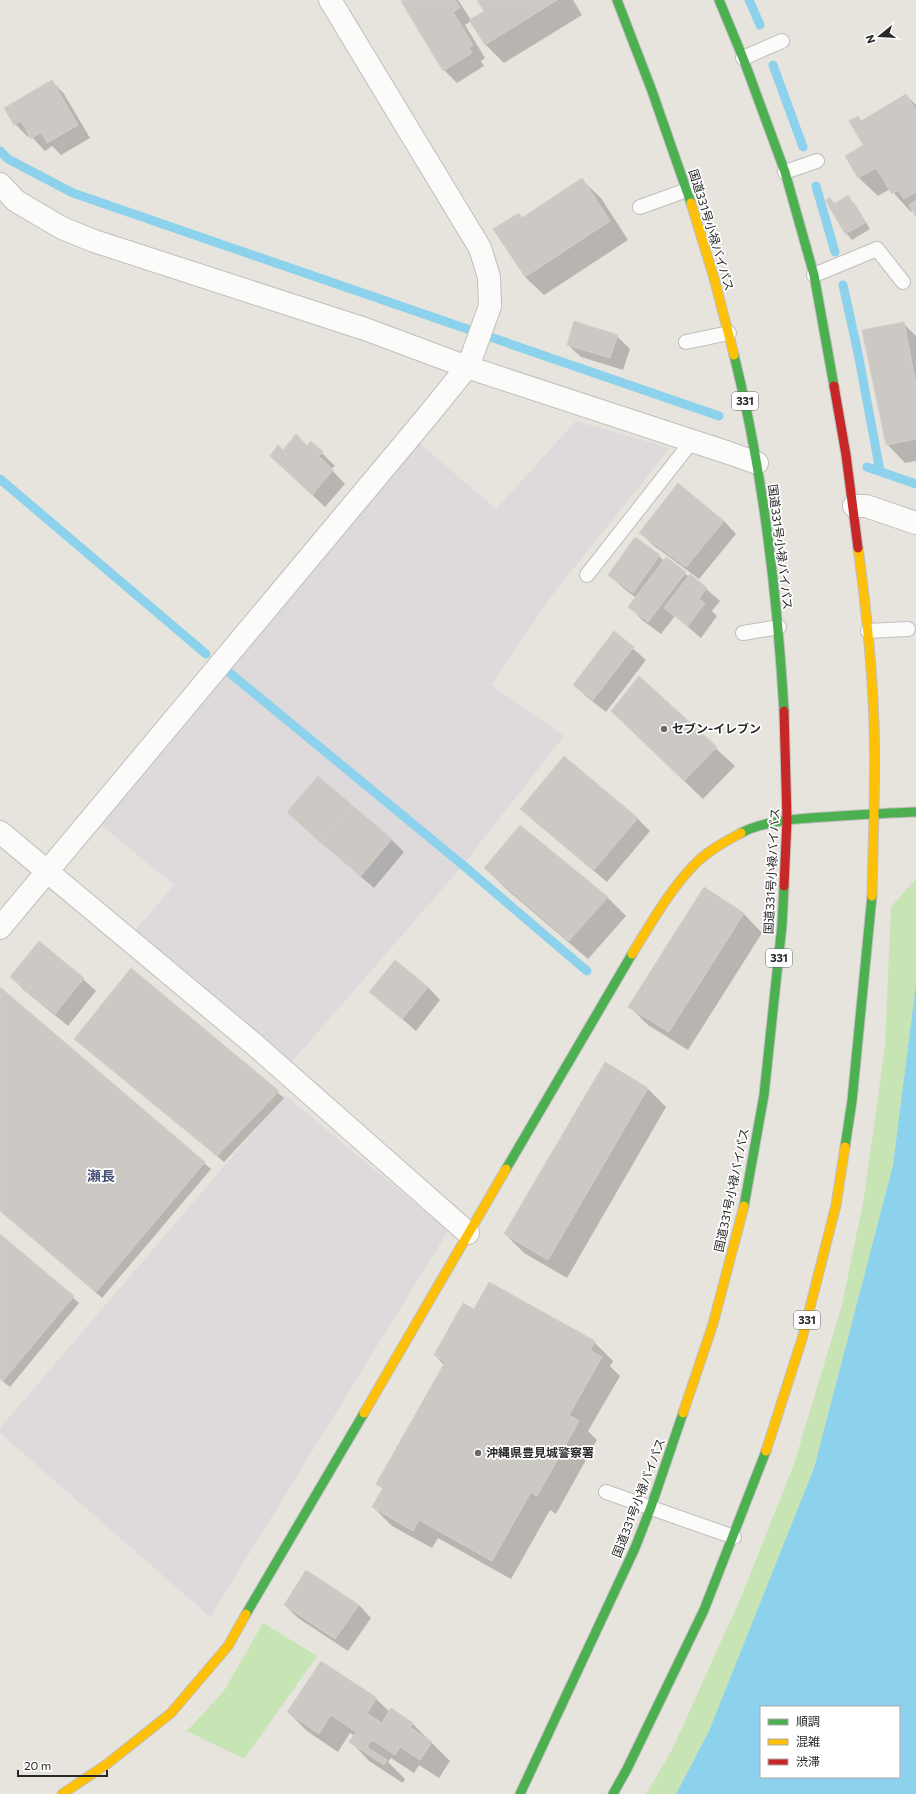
<svg xmlns="http://www.w3.org/2000/svg" width="916" height="1794" viewBox="0 0 916 1794" font-family="Commissioner,'Noto Sans JP',sans-serif">
	<style>
		.industrial { fill: #dedadc }
		.green { fill: #c7e4b4 }
		.water { fill: #8dd2ec; fill-rule: evenodd }
		.shadow { fill: #0003 }
		.lines { fill: none; stroke-linecap: round; stroke-linejoin: round }
		.stream { stroke: #8dd2ec; stroke-width: 9 }
		.building { fill: #ccc9c4; stroke: #d2cfc9 }
		.lane-casing { stroke: #c0bfbf; stroke-width: 16 }
		.street-casing { stroke: #c0bfbf; stroke-width: 24 }
		.fast-casing { stroke: #c0bfbf; stroke-width: 11 }
		.slow-casing { stroke: #c0bfbf; stroke-width: 11 }
		.jam-casing { stroke: #c0bfbf; stroke-width: 11 }
		.lane { stroke: #fbfbfa; stroke-width: 14 }
		.street { stroke: #fbfbfa; stroke-width: 22 }
		.fast { stroke: #4caf50; stroke-width: 9 }
		.slow { stroke: #ffc107; stroke-width: 9 }
		.jam { stroke: #c62828; stroke-width: 9 }
		.poi-dot { fill: #6b6967; stroke: #fff; stroke-width: 1.5 }
		.labels { text-anchor: middle; stroke-width: 3.5; stroke-linejoin: round; paint-order: stroke }
		.shield { fill: #fff; stroke: #686868; stroke-width: 1 }
		.shield-label { font-size: 11px; font-weight: bold; fill: #282828 }
		.street-label { font-size: 12px; fill: #282828; stroke: #fff }
		.poi-label { font-size: 12px; font-weight: bold; fill: #282828; stroke: #fff; text-anchor: start }
		.quarter-label { font-size: 14px; font-weight: bold; fill: #47507a; stroke: #fff }
	</style>
	<rect width="100%" height="100%" fill="#e7e3dd"/>
	<path class="industrial" d="M576,421L670,448L550,598L491,685L564,736L458,871L290,1064L133,933L174,885L99,823L418,442L496,509Z
		M285,1095L448,1231L210,1617L0,1433V1428Z"/>
	<path class="green" d="M916,879V985L893,1165L814,1468L709,1731L676,1794H646L672,1750L742,1595L794,1464L842,1305L864,1198L885,1046L891,907Z
		M263,1623L317,1656L244,1759L187,1731L224,1691Z"/>
	<path class="water" d="M916,984V1794H676L709,1731L814,1468L893,1165ZM761,1707H899V1777H761Z"/>
	<path class="shadow" d="M405,0H458L471,20L485,11L478,0H573L582,15L504,63L486,45L471,21L465,25L485,58L481,61L484,66L457,83L444,70Z
		M52,81L64,94L90,138L61,155L52,146L45,151L30,135L28,137L15,124Z
		M906,95L916,105V215L913,210L911,212L890,189L878,196L859,178L846,156L864,145L857,117L862,122Z
		M582,180L601,198L628,240L544,295L525,277L518,214L523,218Z
		M848,197L854,203L870,229L852,240L846,233L827,201L829,198L835,204Z
		M904,324L916,336V461L905,463L887,444Z
		M617,336L630,349L623,370L581,357L568,345Z
		M311,442L335,466L331,469L345,484L325,507L284,468L283,451L307,447Z
		M678,484L724,521L736,534L699,579L653,545L640,533Z
		M659,556L664,561L666,558L689,577L690,575L720,601L712,611L717,616L701,638L675,616L661,634L642,620L630,607L636,598L622,587L609,575Z
		M614,632L646,660L606,712L587,697L574,685Z
		M639,678L735,766L703,799L631,730Z
		M522,809L637,818L650,831L607,882L534,821Z
		M301,825L391,839L404,852L374,888Z
		M485,868L607,897L626,916L588,959L504,887Z
		M704,888L744,914L762,933L688,1050L648,1025L629,1006Z
		M131,969L284,1098L224,1162L75,1039Z
		M11,977L83,979L96,991L68,1026L24,990Z
		M428,987L440,1000L416,1031L371,992Z
		M0,989L211,1169L102,1298L0,1210Z
		M648,1089L666,1107L567,1278L524,1253L505,1234Z
		M0,1235L79,1303L10,1387L0,1379Z
		M474,1310L594,1342L613,1361L610,1366L620,1376L588,1431L597,1440L556,1514L550,1510L511,1579L438,1538L432,1548L392,1526L373,1507L383,1489L378,1484L444,1365L435,1355Z
		M285,1605H359L371,1618L348,1651L298,1618Z
		M376,1699L390,1712L391,1710L413,1724L450,1761L439,1778L419,1765L414,1773L391,1758L388,1762L405,1779L403,1783L369,1761L351,1742L355,1736L350,1733L338,1752L307,1731L288,1712Z"/>
	<g class="lines">
		<path class="stream" d="M749,0L760,25
			M773,65L803,147
			M0,151L8,159L73,193L719,416
			M816,186L835,252
			M843,285L858,353L880,471
			M867,467L916,484
			M0,479L206,654
			M225,669L464,866L587,971"/>
	</g>
	<path class="building" d="M403,0H455L460,8L453,12L473,45L469,48L472,53L443,71L401,1Z
		M477,0H557L485,45L469,20L484,11Z
		M52,80L78,125L47,143L41,132L31,139L21,121L14,125L4,108Z
		M906,94L916,110V192L904,199L898,190L892,194L876,168L858,178L845,156L863,145L849,121L858,116L861,121Z
		M582,178L610,221L525,277L493,229L519,213L522,218Z
		M848,195L865,223L845,234L826,201L829,197L834,204Z
		M916,200V217L909,205Z
		M574,321L618,335L610,358L567,345Z
		M904,322L916,385V439L886,445L862,330Z
		M296,434L307,446L311,441L323,452L319,456L333,470L312,495L270,456L278,445L283,450Z
		M678,483L724,521L686,567L639,533Z
		M635,537L660,555L633,593L608,575Z
		M666,557L686,572L648,622L628,607Z
		M690,574L707,588L699,599L705,603L688,626L664,608Z
		M614,631L634,647L593,700L573,685Z
		M639,676L717,747L684,781L611,711Z
		M564,756L638,818L594,870L520,809Z
		M318,776L352,805L321,843L287,812Z
		M352,805L392,839L361,876L321,843Z
		M520,825L608,897L569,941L484,868Z
		M704,887L744,913L669,1032L628,1007Z
		M39,941L84,978L55,1014L10,977Z
		M395,960L428,987L402,1019L369,992Z
		M131,968L279,1091L217,1156L74,1039Z
		M0,987L205,1162L96,1292L0,1211Z
		M605,1062L648,1088L548,1260L504,1234Z
		M0,1234L74,1296L3,1381L0,1379Z
		M489,1282L595,1341L590,1350L602,1357L569,1415L579,1421L537,1496L531,1492L492,1561L419,1520L413,1531L372,1507L383,1488L376,1484L445,1362L434,1355L463,1303L474,1309Z
		M306,1570L359,1605L335,1639L284,1605Z
		M321,1661L377,1698L367,1713L382,1723L391,1708L413,1723L410,1727L432,1742L420,1760L400,1747L395,1755L372,1740L367,1747L387,1760L384,1765L349,1742L356,1732L331,1715L319,1734L287,1712Z"/>
	<g class="lines">
		<g class="lane-casing">
			<path id="lane" d="M743,58L782,41
				M785,172L817,161
				M640,207L687,190
				M814,275L877,249L903,282
				M686,342L729,333
				M587,575L692,441
				M868,631L908,629
				M743,633L779,627
				M606,1492L734,1537"/>
		</g>
		<g class="street-casing">
			<path id="street" d="M0,184L16,201L62,228L94,241L365,329L467,367L732,454L757,463
				M854,506H866L916,523
				M0,832L255,1045L468,1233
				M0,928L430,413L467,367L472,356L490,306L489,277L480,248L330,0"/>
		</g>
		<g class="fast-casing">
			<path id="fast" d="M617,0L652,91L691,203
				M719,0L743,58L785,172L814,275L834,386
				M734,355C763,471 777,592 784,711
				M741,833C766,820 797,819 824,817C855,815 885,813 916,812
				M845,1147L852,1101L872,896
				M506,1169L632,954
				M744,1206L764,1095L782,925L784,886
				M246,1614L364,1413
				M520,1794L635,1548L651,1507L683,1413
				M613,1794L627,1769L704,1610L766,1451"/>
		</g>
		<g class="slow-casing">
			<path id="slow" d="M691,203L714,278L734,355
				M858,548C866,606 872,665 874,723C876,781 873,839 872,896
				M632,954C650,925 669,891 693,866C706,852 724,842 741,833
				M364,1413L506,1169
				M683,1413L713,1324L744,1206
				M766,1451L802,1339L836,1205L845,1147
				M62,1794L107,1764L171,1713L228,1646L246,1614"/>
		</g>
		<g class="jam-casing">
			<path id="jam" d="M834,386L846,455L858,548
				M784,711L787,820L784,886"/>
		</g>
		<use href="#lane" class="lane"/>
		<use href="#street" class="street"/>
		<use href="#fast" class="fast"/>
		<use href="#slow" class="slow"/>
		<use href="#jam" class="jam"/>
	</g>
	<g class="poi-dot">
		<circle cx="664" cy="729" r="4"/>
		<circle cx="478" cy="1453" r="4"/>
	</g>
	<g class="labels">
		<g class="shield">
			<rect x="732" y="392" width="26" height="18" rx="3"/>
			<rect x="766" y="949" width="26" height="18" rx="3"/>
			<rect x="794" y="1311" width="26" height="18" rx="3"/>
		</g>
		<g class="shield-label">
			<text x="745" y="405">331</text>
			<text x="779" y="962">331</text>
			<text x="807" y="1324">331</text>
		</g>
		<g class="street-label">
			<text transform="translate(711 230) rotate(73)" y="4">国道331号小禄バイパス</text>
			<text transform="translate(780 547) rotate(83)" y="4">国道331号小禄バイパス</text>
			<text transform="translate(772 871) rotate(-87)" y="4">国道331号小禄バイパス</text>
			<text transform="translate(732 1190) rotate(-78)" y="4">国道331号小禄バイパス</text>
			<text transform="translate(639 1498) rotate(-69)" y="4">国道331号小禄バイパス</text>
		</g>
		<g class="poi-label">
			<text x="672" y="733">セブン-イレブン</text>
			<text x="486" y="1457">沖縄県豊見城警察署</text>
		</g>
		<g class="quarter-label">
			<text x="101" y="1181">瀬長</text>
		</g>
	</g>
	<rect x="760" y="1706" width="140" height="72" fill="#ffffff" stroke="#a9a9a9"/>
	<rect x="768" y="1719" width="20" height="6" fill="#4caf50" stroke="#a9a9a9"/>
	<text x="796" y="1726" font-size="12" fill="#282828">順調</text>
	<rect x="768" y="1739" width="20" height="6" fill="#ffc107" stroke="#a9a9a9"/>
	<text x="796" y="1746" font-size="12" fill="#282828">混雑</text>
	<rect x="768" y="1759" width="20" height="6" fill="#c62828" stroke="#a9a9a9"/>
	<text x="796" y="1766" font-size="12" fill="#282828">渋滞</text>
	<g transform="translate(880 36) rotate(252)" stroke="#ffffff" stroke-width="3" paint-order="stroke">
	<path d="M0-3L7 15L0 10L-7 15Z" fill="#282828"/>
	<text y="-6" font-size="11" font-weight="bold" text-anchor="middle" fill="#282828">N</text>
	</g>
	<path d="M18 1770v6h89v-6" fill="none" stroke="#282828" stroke-width="2"/>
	<text x="24" y="1770" font-size="12" fill="#282828" stroke="#ffffff" stroke-width="3" paint-order="stroke">20 m</text>
</svg>
